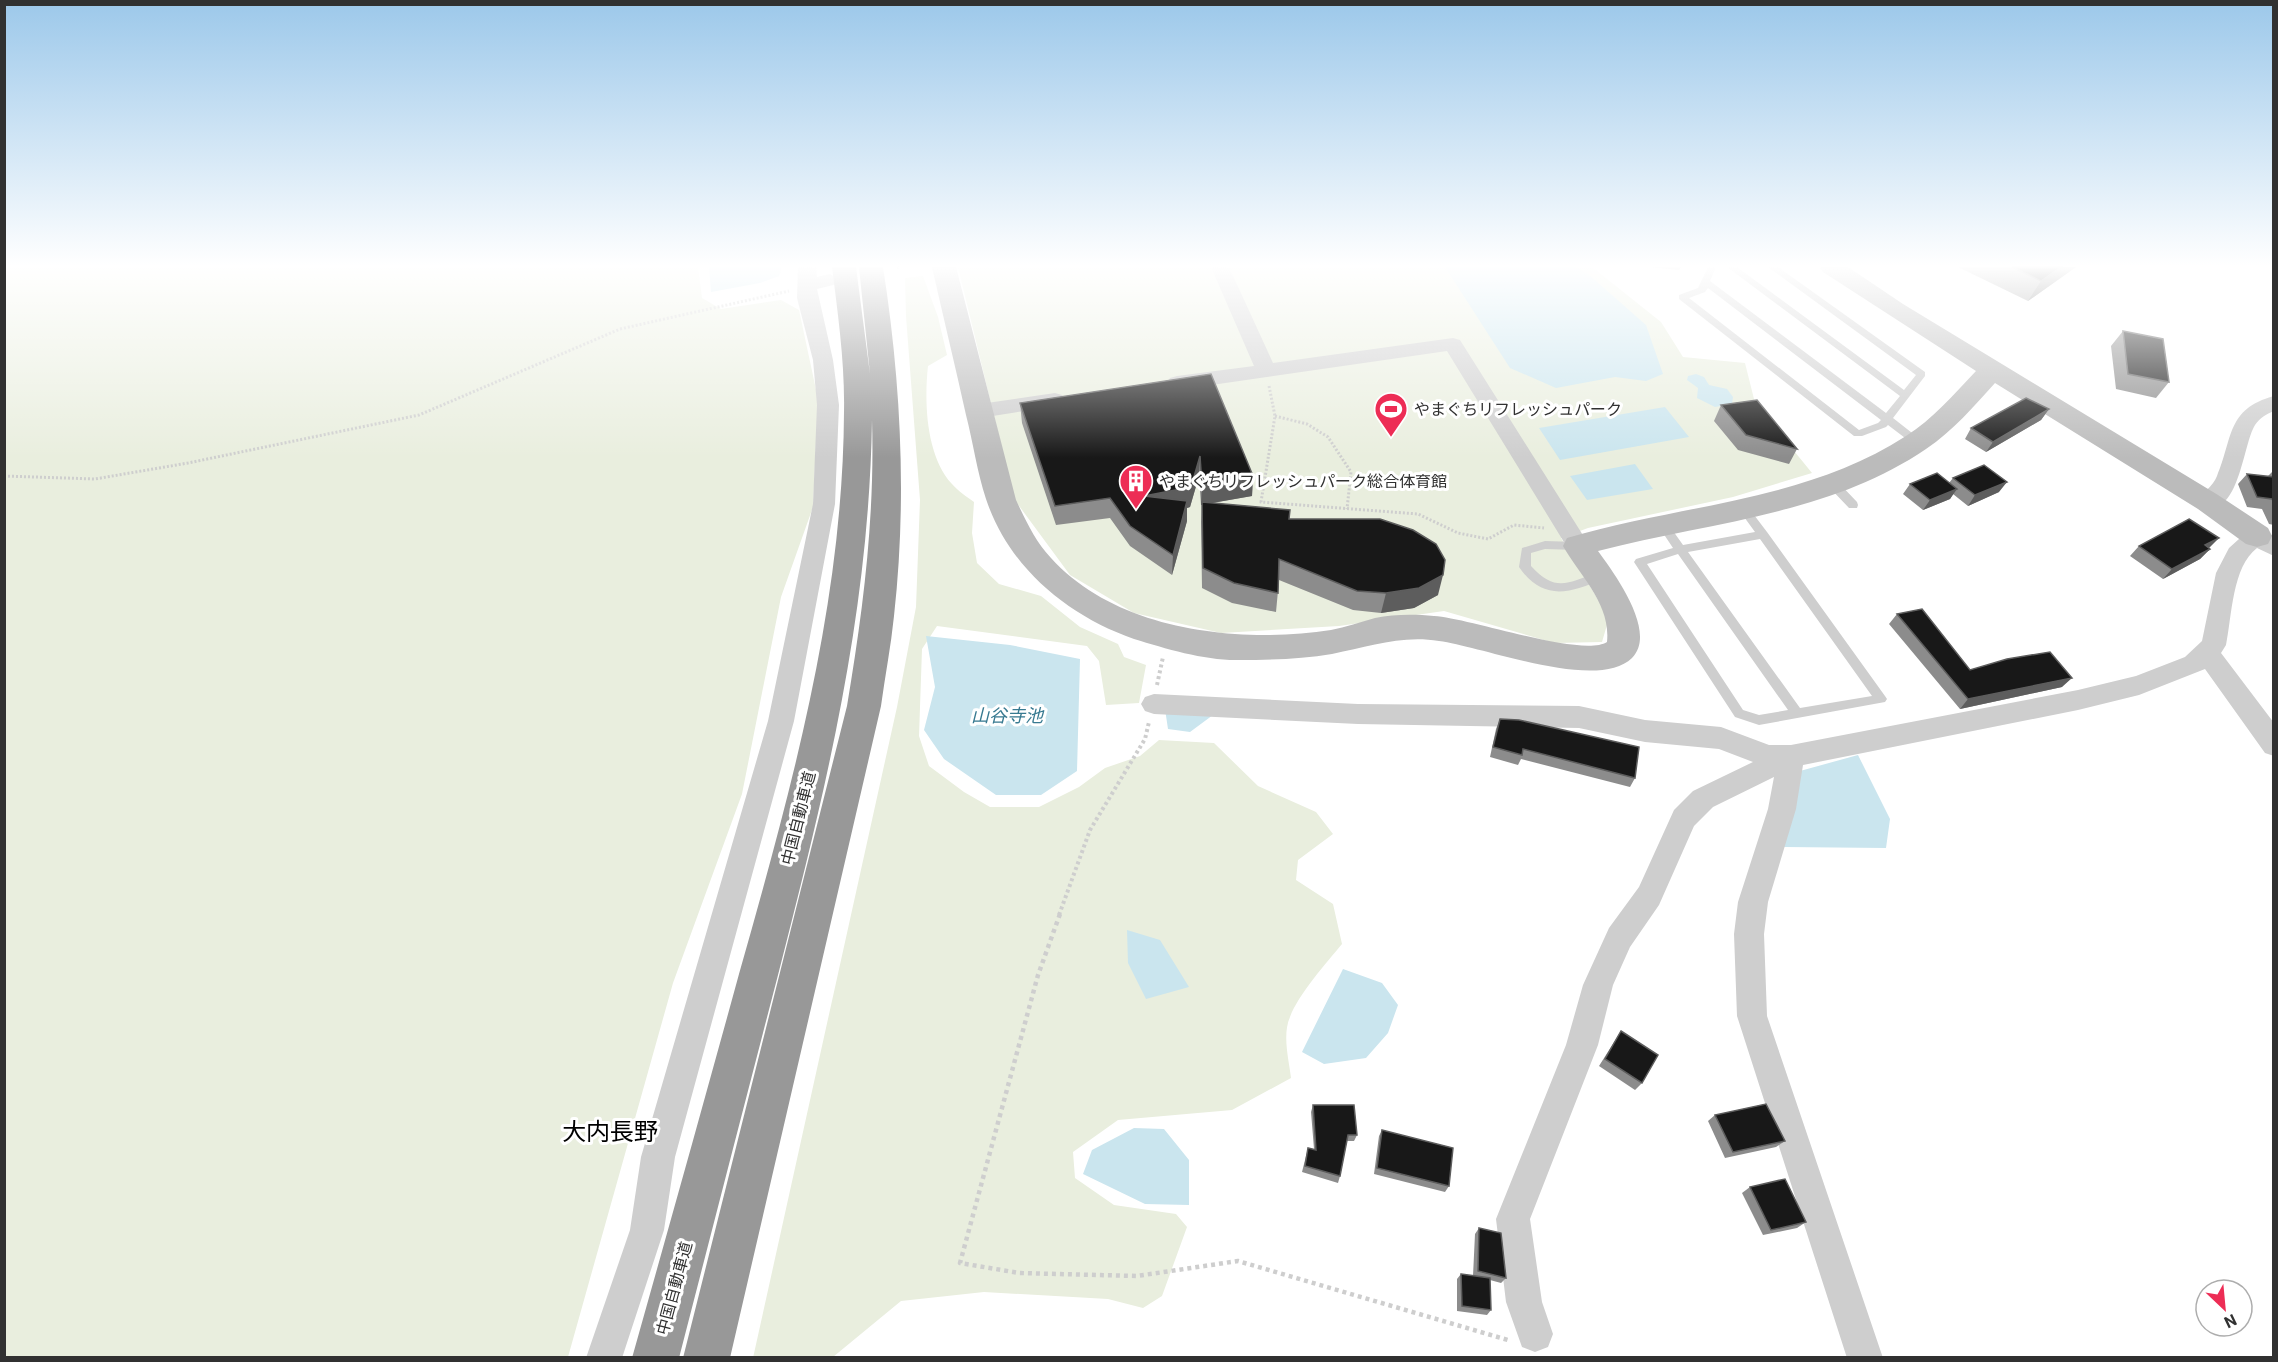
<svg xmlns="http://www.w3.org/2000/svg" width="2278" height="1362" viewBox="0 0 2278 1362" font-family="Roboto,'Noto Sans JP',sans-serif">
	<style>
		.green { fill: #e9eede }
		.water { fill: #cae5ee }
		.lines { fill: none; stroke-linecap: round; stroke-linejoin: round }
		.path-far2 { stroke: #cecece; stroke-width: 3; stroke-dasharray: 2 2; stroke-linecap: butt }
		.path-far1 { stroke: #cecece; stroke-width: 4; stroke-dasharray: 3 3; stroke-linecap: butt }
		.path { stroke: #cecece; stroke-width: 4.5; stroke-dasharray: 4 4; stroke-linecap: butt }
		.lane { fill: #cecece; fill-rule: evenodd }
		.street { fill: #cecece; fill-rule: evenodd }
		.secondary { fill: #bbb; fill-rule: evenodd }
		.highway { fill: #989898; fill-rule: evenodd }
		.wall { fill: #8c8c8c }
		.shaded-wall { fill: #5d5d5d }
		.building { fill: #181818; stroke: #5d5d5d; stroke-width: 1.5 }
		.labels { text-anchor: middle; stroke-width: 6; stroke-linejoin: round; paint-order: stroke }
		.poi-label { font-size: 16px; fill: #313131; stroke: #fff; text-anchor: start }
		.street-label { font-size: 16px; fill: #313131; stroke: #fff }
		.water-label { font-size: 18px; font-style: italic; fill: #387a91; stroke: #fff }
		.near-quarter-label { font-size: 24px; fill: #000; stroke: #fff }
	</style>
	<rect width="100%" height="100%" fill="#fff"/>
	<path class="green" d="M5,267H698L702,298L721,309L781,300L799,310L818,399L813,507L781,597L742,794L673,983L568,1357L5,1358Z
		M958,267H1592L1661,322L1683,357L1745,363L1755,403L1812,473L1733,497L1588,528L1561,538L1609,618L1602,642L1554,643L1444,611L1339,626L1221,633L1134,613L1070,575L1014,499Z
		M923,276L938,317L947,355L928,366C924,402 926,456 952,484C958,491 967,497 974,502L972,533L977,563L999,584L1041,596L1080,627L1118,644L1124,657L1146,665L1139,703L1106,705L1099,661L1087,646L937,626L922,649L919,736L929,766L964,792L990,807H1039L1079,787L1105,768L1140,756L1159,740L1214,743L1258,786L1316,812L1333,834L1298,860L1296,880L1333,904L1342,944C1327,962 1298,995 1290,1017C1282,1035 1289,1060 1291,1078L1232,1110L1118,1120L1073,1152L1075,1178L1114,1205L1176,1214L1187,1227L1162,1296L1143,1308L1108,1299L984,1292L901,1301L833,1357L753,1358L897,707L916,607L920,500L906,316L905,278Z"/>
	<path class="water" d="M709,267H782L779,276L760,283L711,292Z
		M1445,267H1576L1588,274L1646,325L1663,374L1646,381L1615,377L1556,388L1510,368Z
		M1696,374L1704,377L1709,385L1727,389L1733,397L1732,404L1715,407L1697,398L1698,388L1687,380L1688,376Z
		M1665,407L1689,437L1560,460L1539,428Z
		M1635,464L1653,489L1587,500L1570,476Z
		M926,636L1010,645L1080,659L1077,771L1041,795H996L944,759L924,730L935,687Z
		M1165,709L1213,715L1190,732L1168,729Z
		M1858,755L1890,819L1886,848L1784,847L1800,771Z
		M1127,930L1160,940L1189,987L1146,999L1128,963Z
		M1343,969L1382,983L1398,1005L1388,1033L1366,1058L1324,1064L1302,1052Z
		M1134,1128L1164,1129L1189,1160V1205L1145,1204L1083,1174L1092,1150Z"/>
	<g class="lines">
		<path class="path-far2" d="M897,268L901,267
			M1269,386L1275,416L1261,502L1418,514L1458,533L1488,539L1514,525L1544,528
			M1275,416L1307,424L1328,437L1351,472L1347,509
			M4,476L95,479L188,463L419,415L620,329L789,291"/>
		<path class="path-far1" d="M1157,685L1163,657
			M1059,915L1090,830L1145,739L1149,722"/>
		<path class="path" d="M1060,914L1038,975L960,1263L1019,1273L1137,1276L1238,1261L1508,1340"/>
		<path class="lane" d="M1708,267H1716L1710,281L1886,413L1900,396L1727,267H1737L1904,390L1916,375L1768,267H1778L1925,372V376L1893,418L1921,440V444H1913L1888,425L1886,427L1862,436H1854L1679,299V295L1698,288ZM1708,288L1881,420L1878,423L1859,430L1689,298L1705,292Z
			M1833,480L1837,481L1857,502L1858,505L1857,508H1849L1829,487L1828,484L1829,481Z
			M1744,506L1748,507L1767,532L1885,696L1887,699L1885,702L1759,725L1735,717L1634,562L1636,559L1673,548L1657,524L1662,520L1666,521L1683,545L1755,532L1739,510ZM1760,539L1872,696L1800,708L1688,552ZM1678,554L1788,710L1759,715L1743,710L1647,564Z
			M1545,541L1577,542L1582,546L1577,550L1545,549L1531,553V566C1557,594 1568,582 1599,572L1603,573L1605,576L1603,579C1570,593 1543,602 1519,567L1522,548Z"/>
		<path class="street" d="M798,267H816L817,277L830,274L840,280L837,284L817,289L833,360L839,405L835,504L794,721L675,1157L664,1230L622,1358H586L630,1230L641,1157L768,721L813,504L817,405L813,360L797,298Z
			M1211,267H1229L1273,363L1453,338L1460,340L1586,540L1590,546L1586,552L1578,554L1570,552L1447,351L1177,390L1170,388L1167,383L1170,378L1177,376L1254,366Z
			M1055,393L1062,395L1065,400L1062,405L980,418L973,416L969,411L973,406L980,404Z
			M2274,396V411C2266,414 2260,418 2255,425C2242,446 2240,519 2200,508L2197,502C2202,492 2213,487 2217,476C2233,439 2226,409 2274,396Z
			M2257,528L2274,536V556L2257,548C2232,567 2232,616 2226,645L2221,653L2274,723V756L2265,753L2205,669L2139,695L2078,710L1803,765L1796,809L1768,902L1764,934L1767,1016L1883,1358H1847L1737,1016L1734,934L1738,902L1768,809L1774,777L1713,807L1694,826L1659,905L1630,947L1613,985L1598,1045L1530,1219L1542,1302L1553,1334L1548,1347L1535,1352L1522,1347L1506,1302L1496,1219L1566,1045L1583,985L1609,928L1639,887L1674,810L1693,791L1753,762L1719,749L1645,742L1579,728L1358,724L1154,714L1145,711L1141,704L1145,697L1154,694L1358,704L1579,706L1645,720L1721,727L1769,745H1791L2078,690L2136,676L2185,657L2202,641L2216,573L2229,548L2249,530Z"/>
		<path class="secondary" d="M932,267H956L1016,500C1026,521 1035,541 1051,558C1117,631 1239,644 1331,630C1346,627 1360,622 1375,618C1394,614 1415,614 1434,616C1470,618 1582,658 1607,642C1611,604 1580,576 1563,546L1567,538C1681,504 1804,502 1906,436C1933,419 1954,394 1976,371L1823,272L1820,267H1848L1903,304L2218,495L2268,528L2272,536L2268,544L2257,547L2246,544L2198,509L1995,383C1974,406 1953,431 1926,449C1829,515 1709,522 1598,551C1614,573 1658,632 1632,658C1597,692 1485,647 1439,641C1400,635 1369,647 1332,654C1303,659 1270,660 1240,660C1206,661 1167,649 1134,639C1068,616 1009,568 986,499C977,472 973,442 966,415C955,365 943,316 932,267Z"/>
		<path class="highway" d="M832,267H856L870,374L859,267H883C901,382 907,500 894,616C891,646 885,676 881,706L730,1358H683L847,706C863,611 875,517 872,420C869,614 826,788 778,975C745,1102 712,1230 679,1358H632C668,1230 704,1102 739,974C791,790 843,605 844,412C845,364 838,315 832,267Z"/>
	</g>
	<path class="wall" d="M1651,267H1681L1679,270Z
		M1958,267H2076L2028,301Z
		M2123,331L2169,382L2156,398L2116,389L2111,346Z
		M1020,403L1253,476L1252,496L1211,503L1289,519L1438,595L1414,608L1381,613L1353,610L1279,580L1276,612L1232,603L1202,588L1201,522L1202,505H1201L1199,476L1190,507L1187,508V521L1172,575L1130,546L1110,518L1056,525L1022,423Z
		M1721,405L1797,449L1789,464L1738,450L1714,421Z
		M2049,409L2041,420L1986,452L1965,439L1971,428Z
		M2273,471H2274V525L2269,524L2262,509L2247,507L2238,484L2247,474L2267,477Z
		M1953,478L1999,492L1968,506L1953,494L1950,499L1923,510L1903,494L1910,484L1949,483Z
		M2139,546L2209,548L2210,549L2200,559L2163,579L2130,556Z
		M1897,614L1970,670L2062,687L1960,709L1889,624Z
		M1500,719L1635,778L1630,787L1521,759L1518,765L1490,757L1496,729Z
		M1621,1031L1642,1083L1635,1090L1599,1066L1616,1039Z
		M1313,1105L1357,1135L1354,1141H1347L1340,1176L1338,1183L1302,1172L1308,1148L1314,1149L1311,1112Z
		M1715,1115L1785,1141L1776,1147L1725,1158L1708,1121Z
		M1382,1130L1449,1186L1445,1192L1374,1174L1379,1136Z
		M1750,1187L1806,1222L1797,1228L1763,1235L1742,1193Z
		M1479,1228L1506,1278L1501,1283L1490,1280L1491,1310L1487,1315L1457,1311V1279L1461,1274L1473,1276L1475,1234Z"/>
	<path class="shaded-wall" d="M2061,267H2076L2028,301L2041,281Z
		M2049,409L2041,420L1986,452L1993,442Z
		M1200,456L1199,476L1190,507L1187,508V521L1172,575L1173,555L1144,496Z
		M1253,476L1252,496L1201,505L1202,485Z
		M2007,482L1999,492L1968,506L1975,495Z
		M1957,489L1950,499L1923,510L1930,500Z
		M2219,538L2209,548L2205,545Z
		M2210,549L2200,559L2163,579L2172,569Z
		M1443,575L1438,595L1414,608L1381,613L1386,593Z
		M2072,678L2062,687L1960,709L1968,699Z"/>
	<path class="building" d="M2012,267H2061L2041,281Z
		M2123,331L2163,339L2169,382L2128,374Z
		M1211,374L1253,476L1202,485L1200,456L1191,487L1144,496L1187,501L1173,555L1130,526L1110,498L1055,506L1020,403Z
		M2026,398L2049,409L1993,442L1971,428Z
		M1757,400L1797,449L1746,435L1721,405Z
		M1984,465L2007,482L1975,495L1953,478Z
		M1937,473L1957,489L1930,500L1910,484Z
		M2247,474L2274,477V503L2272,499L2257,497Z
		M1202,502L1290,510L1289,519H1380L1413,530L1436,544L1445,560L1443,575L1419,588L1386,593L1357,591L1279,559L1278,593L1234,583L1203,568Z
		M2189,519L2219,538L2205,545L2210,549L2172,569L2139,546Z
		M1922,609L1970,670L2007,659L2050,652L2072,678L1968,699L1897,614Z
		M1500,719L1519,720L1639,747L1635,778L1523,749L1522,755L1493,747Z
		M1621,1031L1658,1055L1642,1083L1605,1059Z
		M1766,1104L1785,1141L1733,1152L1715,1115Z
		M1313,1105H1354L1357,1135H1348L1340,1176L1305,1166L1308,1148L1316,1150Z
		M1382,1130L1453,1148L1449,1186L1377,1168Z
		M1785,1179L1806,1222L1771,1230L1750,1187Z
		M1479,1228L1501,1233L1506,1278L1478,1271Z
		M1461,1274L1490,1278L1491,1310L1462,1306Z"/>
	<linearGradient id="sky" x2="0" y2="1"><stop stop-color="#9cc8ea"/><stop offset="0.58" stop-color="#fff"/><stop offset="1" stop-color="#fff" stop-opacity="0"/></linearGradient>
	<rect width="2278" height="458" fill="url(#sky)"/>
	<defs>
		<g id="stadium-pin" transform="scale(1.725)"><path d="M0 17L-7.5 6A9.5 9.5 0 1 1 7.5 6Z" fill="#ed2d55" stroke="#fff"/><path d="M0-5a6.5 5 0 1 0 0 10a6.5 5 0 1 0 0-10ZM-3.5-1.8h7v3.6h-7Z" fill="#fff"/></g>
		<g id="building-pin" transform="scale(1.725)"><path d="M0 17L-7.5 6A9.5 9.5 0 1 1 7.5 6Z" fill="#ed2d55" stroke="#fff"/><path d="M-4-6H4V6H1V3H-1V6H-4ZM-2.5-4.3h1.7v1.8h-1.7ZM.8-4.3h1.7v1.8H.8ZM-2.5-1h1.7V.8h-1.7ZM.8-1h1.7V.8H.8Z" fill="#fff"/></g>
	</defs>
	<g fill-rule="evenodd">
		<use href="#stadium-pin" x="1391" y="409"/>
		<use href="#building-pin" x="1136" y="481"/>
	</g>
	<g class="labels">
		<g class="poi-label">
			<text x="1414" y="415">やまぐちリフレッシュパーク</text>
			<text x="1159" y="487">やまぐちリフレッシュパーク総合体育館</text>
		</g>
		<g class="street-label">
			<text transform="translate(798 818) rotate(-76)" y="6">中国自動車道</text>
			<text transform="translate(674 1288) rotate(-75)" y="6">中国自動車道</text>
		</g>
		<g class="water-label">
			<text x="1007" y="722">山谷寺池</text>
		</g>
		<g class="near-quarter-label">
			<text x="610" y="1140">大内長野</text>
		</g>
	</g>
	<rect width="2278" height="1362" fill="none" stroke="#313131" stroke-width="12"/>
	<g transform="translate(2224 1308) rotate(154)"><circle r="28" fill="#ffffff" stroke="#adadad" stroke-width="1.5"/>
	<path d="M0-4.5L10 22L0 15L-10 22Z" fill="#ed2d55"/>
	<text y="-9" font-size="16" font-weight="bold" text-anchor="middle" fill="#313131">N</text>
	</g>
</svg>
